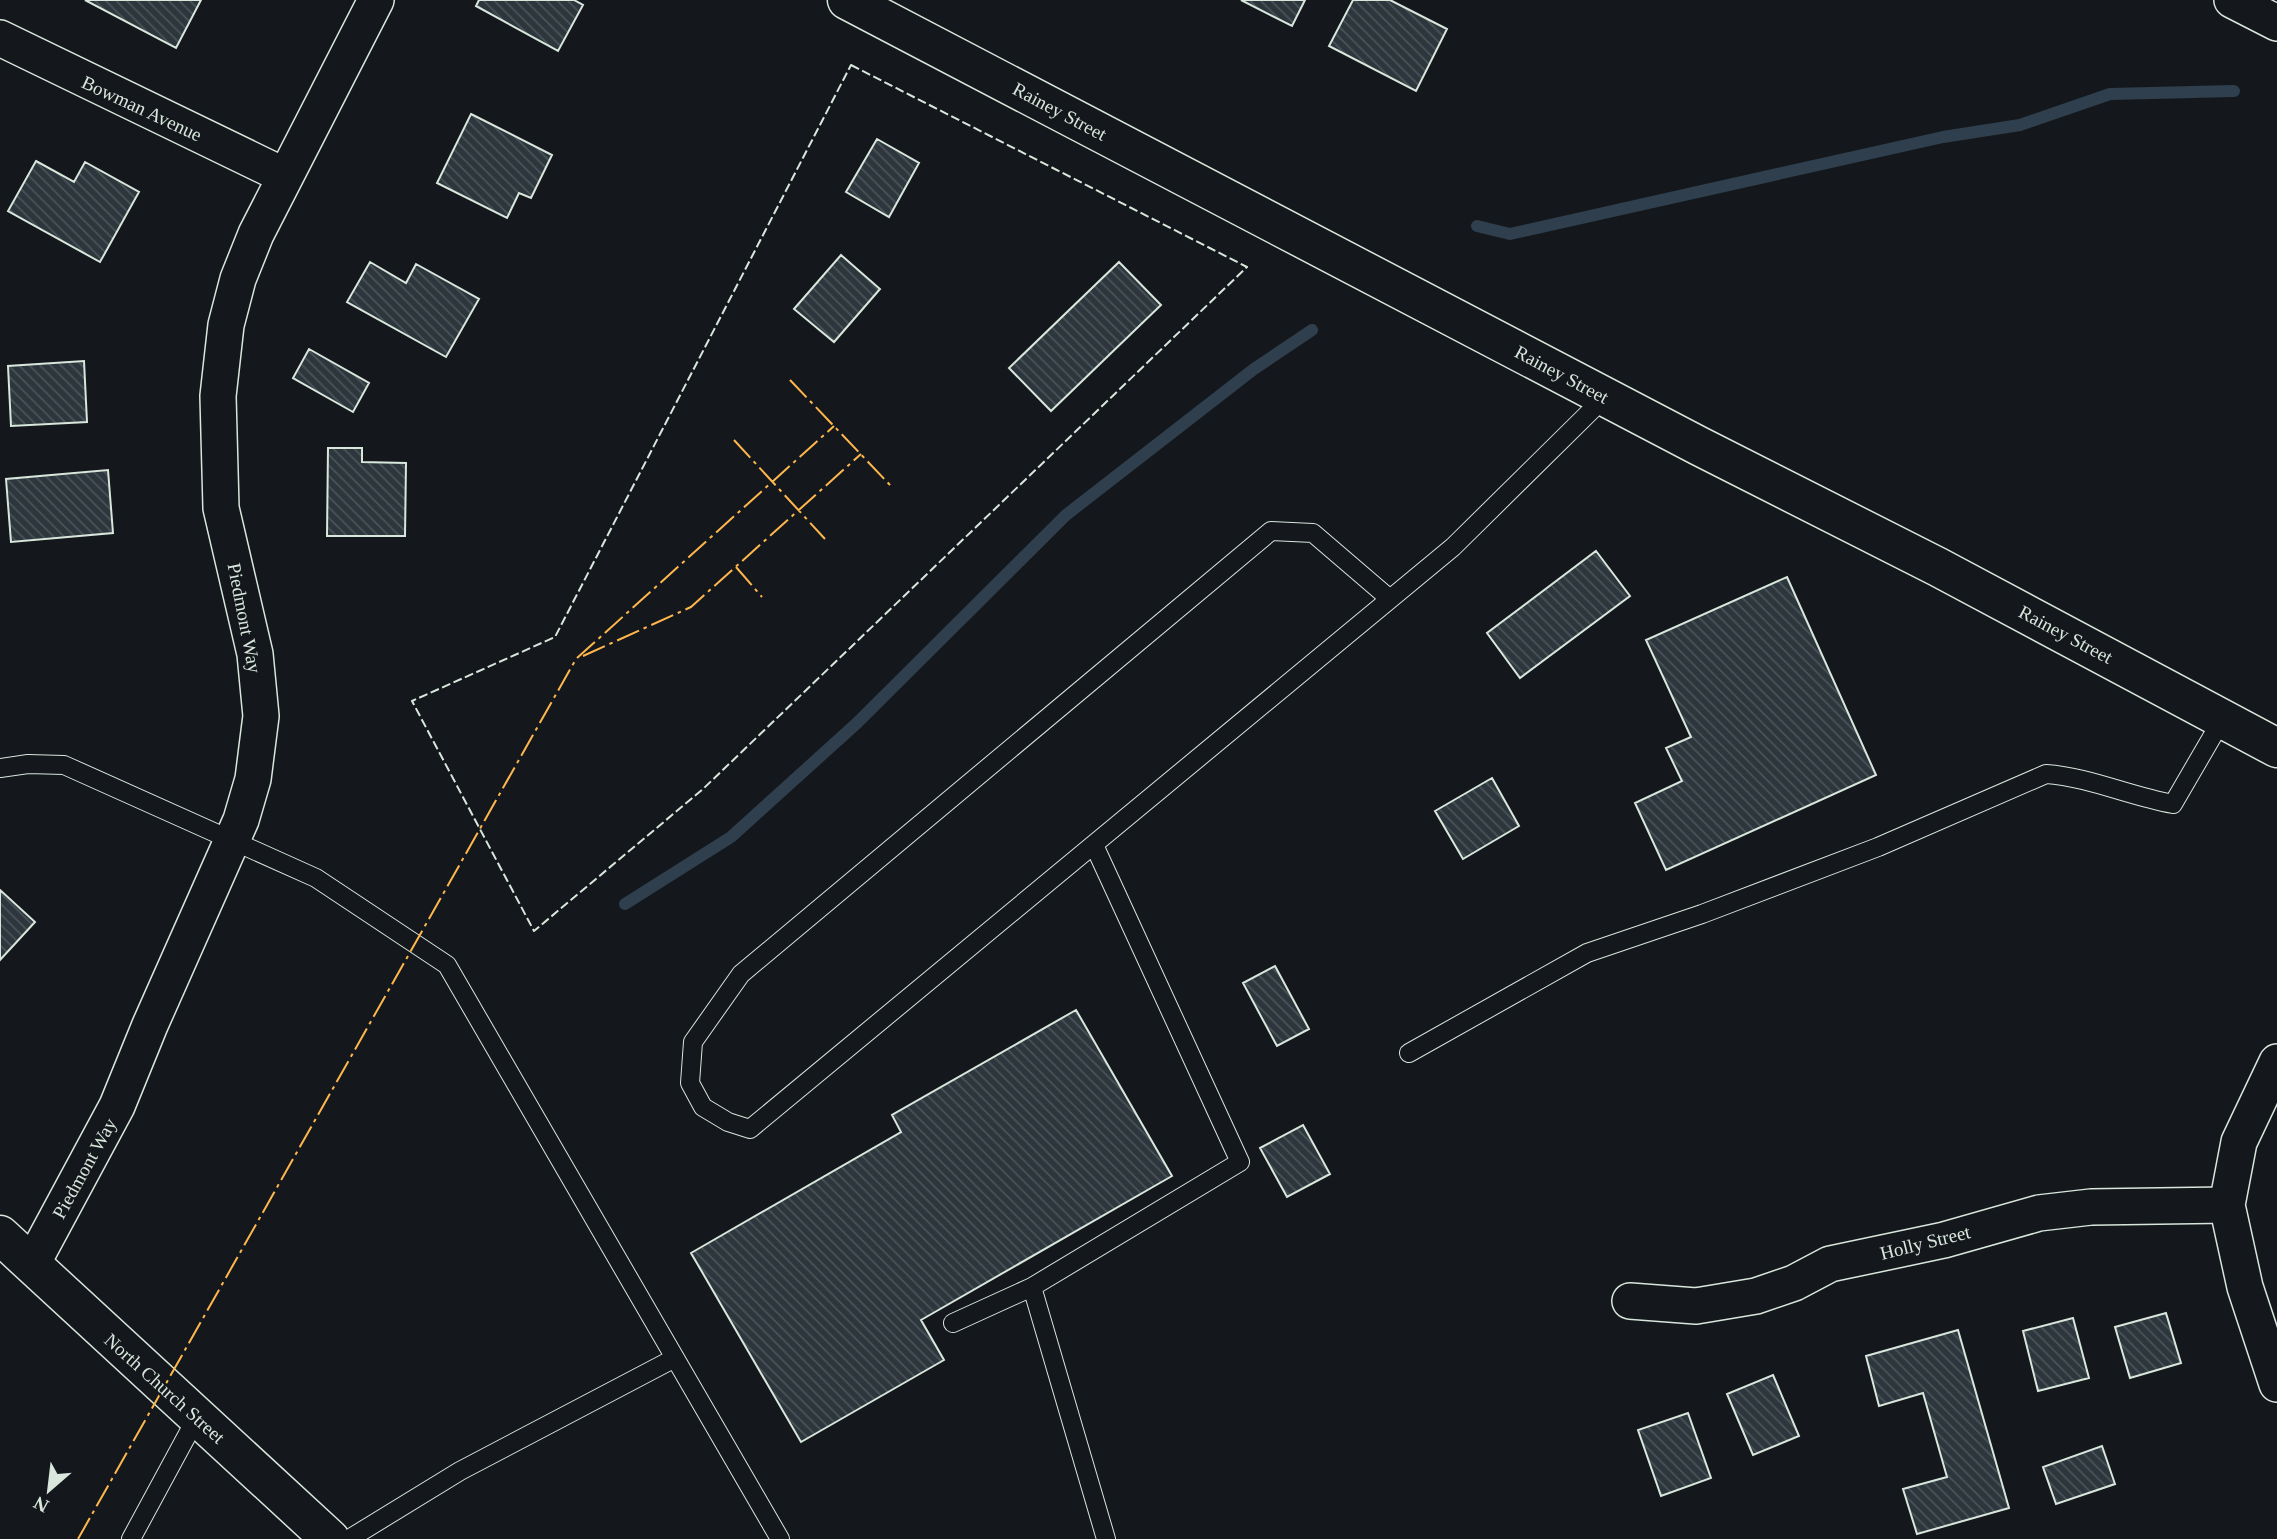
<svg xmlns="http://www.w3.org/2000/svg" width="2277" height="1539" viewBox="0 0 2277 1539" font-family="'Times New Roman',serif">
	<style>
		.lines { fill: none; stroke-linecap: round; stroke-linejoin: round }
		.stream { stroke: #2f3f4d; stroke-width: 12 }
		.building { fill: url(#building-back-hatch); stroke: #d8e6dc; stroke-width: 2 }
		.service-casing { stroke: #d8e6dc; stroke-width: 20 }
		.minor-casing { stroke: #d8e6dc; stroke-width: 38 }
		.tertiary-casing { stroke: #d8e6dc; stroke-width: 41 }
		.primary-casing { stroke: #d8e6dc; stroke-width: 41 }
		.service { stroke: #14181c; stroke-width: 18 }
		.minor { stroke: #14181c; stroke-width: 35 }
		.tertiary { stroke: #14181c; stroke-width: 38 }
		.primary { stroke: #14181c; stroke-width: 38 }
		.fence { stroke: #d8e6dc; stroke-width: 2; stroke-dasharray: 9 3.5; stroke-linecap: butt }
		.power { stroke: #ffb74d; stroke-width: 2; stroke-dasharray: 24 5 3.5 5; stroke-linecap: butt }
		.labels { text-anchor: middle; stroke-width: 5; stroke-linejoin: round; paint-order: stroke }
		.street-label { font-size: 19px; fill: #d8e6dc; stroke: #14181c }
	</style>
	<defs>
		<pattern id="building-back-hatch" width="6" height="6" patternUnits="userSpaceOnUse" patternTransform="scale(1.75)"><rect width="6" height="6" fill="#2c363c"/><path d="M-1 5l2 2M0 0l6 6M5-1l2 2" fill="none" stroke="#4a5358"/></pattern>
	</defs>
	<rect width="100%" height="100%" fill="#14181c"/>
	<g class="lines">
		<path class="stream" d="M1477,226L1510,234L1943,137L2020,125L2110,94L2234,91
			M625,904L731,837L857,723L1066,515L1254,369L1312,330"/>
	</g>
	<path class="building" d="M85,0H201L176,48Z
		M479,0H574L583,5L558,51L476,6Z
		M1241,0H1305L1292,26Z
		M1353,0H1390L1447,29L1416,91L1329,46Z
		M471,114L552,155L531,198L519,193L507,218L437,183Z
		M877,139L919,163L889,217L846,192Z
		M36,161L74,182L85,162L139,192L100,262L8,211Z
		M841,255L880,289L834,342L794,309Z
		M370,262L406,283L416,264L479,299L446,357L347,302Z
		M1119,262L1161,305L1051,411L1009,368Z
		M309,349L369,383L353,412L293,378Z
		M84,361L87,422L11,426L8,366Z
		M328,448H362V462L406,463L405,536H327Z
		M108,470L113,533L11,542L6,479Z
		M1596,551L1630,596L1520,678L1487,633Z
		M1787,577L1876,775L1666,870L1635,803L1682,781L1666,748L1691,737L1646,640Z
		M1492,778L1519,826L1463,859L1435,811Z
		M0,890L35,922L0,960Z
		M1275,966L1309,1029L1277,1046L1243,983Z
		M1076,1010L1172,1176L921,1320L944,1360L801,1442L691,1253L901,1132L892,1115Z
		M1303,1125L1330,1174L1287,1197L1260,1148Z
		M2166,1313L2181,1363L2130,1378L2115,1327Z
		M2073,1318L2089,1378L2038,1391L2023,1331Z
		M1958,1330L2009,1508L1917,1534L1903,1489L1947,1477L1923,1393L1879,1406L1866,1356Z
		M1773,1375L1799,1436L1753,1455L1727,1394Z
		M1688,1413L1711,1478L1661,1496L1638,1430Z
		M2102,1446L2115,1484L2056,1504L2043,1467Z"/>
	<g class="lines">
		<g class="service-casing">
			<path id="service" d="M1390,599L1313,533L1271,531L741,974L693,1042L690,1083L703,1107L728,1122L750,1129L1453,547L1605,397
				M0,768L28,764L64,765L316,878L447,965L780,1539
				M1409,1053L1587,953L1702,914L1878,847L2046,774C2089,777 2129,796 2173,804L2223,718
				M1032,1287L1106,1539
				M953,1323L1032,1287L1240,1162L1094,845
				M131,1539L197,1417
				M349,1539L460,1471L675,1358"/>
		</g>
		<g class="minor-casing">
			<path id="minor" d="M2232,0L2277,23
				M0,38L285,176
				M2277,1062L2239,1142L2227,1205L2245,1287L2277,1384
				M32,1264L117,1106L150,1025L241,820L253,779L261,716L255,654L221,508L218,396L226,325L238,279L256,234L376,0
				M1630,1301L1696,1306L1756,1296L1794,1283L1830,1264L1944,1240L2039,1213L2091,1207L2227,1205"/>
		</g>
		<g class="tertiary-casing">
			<path id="tertiary" d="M847,0L1699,446L1938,567L2277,748"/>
		</g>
		<g class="primary-casing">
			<path id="primary" d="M0,1235L330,1539"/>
		</g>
		<use href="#service" class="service"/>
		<use href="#minor" class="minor"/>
		<use href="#tertiary" class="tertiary"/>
		<use href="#primary" class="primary"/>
		<path class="fence" d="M851,65L1247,267L703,789L534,931L412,701L555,637Z"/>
		<path class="power" d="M790,380L891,486
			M734,440L825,539
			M736,567L762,597
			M583,656L691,607L861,454
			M78,1539L576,659L834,426"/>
	</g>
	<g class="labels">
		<g class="street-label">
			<text transform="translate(142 108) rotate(25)" y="7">Bowman Avenue</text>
			<text transform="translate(1060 111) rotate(28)" y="7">Rainey Street</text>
			<text transform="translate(1562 374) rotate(28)" y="7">Rainey Street</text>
			<text transform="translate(245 618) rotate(79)" y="7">Piedmont Way</text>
			<text transform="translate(2066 634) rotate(28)" y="7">Rainey Street</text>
			<text transform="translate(84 1168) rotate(-61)" y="7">Piedmont Way</text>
			<text transform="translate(1925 1242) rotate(-14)" y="7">Holly Street</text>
			<text transform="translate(165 1388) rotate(42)" y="7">North Church Street</text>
		</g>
	</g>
	<g transform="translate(49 1490) rotate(208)" stroke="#14181c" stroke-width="5" paint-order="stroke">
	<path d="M0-5L12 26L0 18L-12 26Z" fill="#d8e6dc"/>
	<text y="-10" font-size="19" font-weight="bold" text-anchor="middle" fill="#d8e6dc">N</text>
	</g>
</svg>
